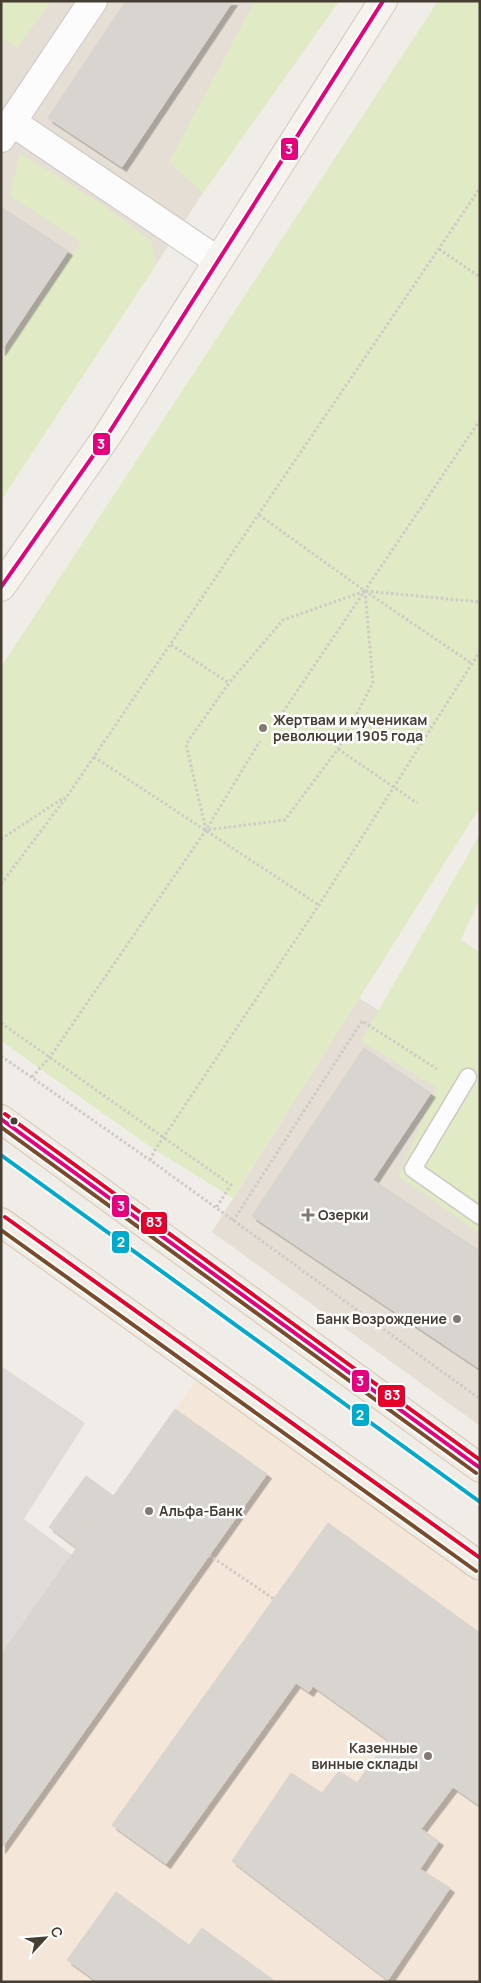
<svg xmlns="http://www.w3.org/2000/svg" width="481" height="1983" viewBox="0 0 481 1983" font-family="Manrope,sans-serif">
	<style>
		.residential { fill: #e5ded5 }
		.commercial { fill: #f4e6d9 }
		.green { fill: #e0ebc5 }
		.parking { fill: #dfdbd8 }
		.building { fill: #d8d4cf; stroke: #d8d3cd; filter: url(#shadow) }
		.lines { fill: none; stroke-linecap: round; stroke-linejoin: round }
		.service-casing { stroke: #ccc8c4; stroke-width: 19 }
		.minor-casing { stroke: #ccc8c4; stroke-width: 30 }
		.secondary-casing { stroke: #cfc9be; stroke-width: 30 }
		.primary-casing { stroke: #d3c7b4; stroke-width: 30 }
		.path { stroke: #cecac6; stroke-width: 3; stroke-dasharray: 2.5 2.5; stroke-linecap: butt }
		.service { stroke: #fdfcfc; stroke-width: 16 }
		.minor { stroke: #fdfcfc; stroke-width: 28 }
		.secondary { stroke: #f6f3ee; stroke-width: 28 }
		.primary { stroke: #f1ebe2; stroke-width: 28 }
		.bus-1-casing { stroke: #fff; stroke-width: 8 }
		.bus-2-casing { stroke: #fff; stroke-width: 8 }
		.bus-3-casing { stroke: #fff; stroke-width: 8 }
		.bus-1 { stroke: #e5007d; stroke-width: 4 }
		.bus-2 { stroke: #7a4b2a; stroke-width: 4 }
		.bus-3 { stroke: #e4002b; stroke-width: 4 }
		.tram-1-casing { stroke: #fff; stroke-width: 8 }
		.tram-1 { stroke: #00a9ce; stroke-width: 4 }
		.poi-dot { fill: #827a72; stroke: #fff; stroke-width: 2 }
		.bus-dot { fill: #463d33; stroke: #fff; stroke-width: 2 }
		.labels { text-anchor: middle; stroke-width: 5; stroke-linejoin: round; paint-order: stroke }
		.poi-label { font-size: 14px; font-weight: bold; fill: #463d33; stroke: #fff; text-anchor: start }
		.line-badge { stroke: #fff; stroke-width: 2 }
		.badge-label { font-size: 14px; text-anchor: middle; font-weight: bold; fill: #fff }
	</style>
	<defs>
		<filter id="shadow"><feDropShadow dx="4.5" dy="4.5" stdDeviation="0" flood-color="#0004"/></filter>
	</defs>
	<rect width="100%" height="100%" fill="#f0ece8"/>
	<path class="residential" d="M1,1H339L203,193L1,500Z
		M359,998L480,1072V1426L212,1232Z"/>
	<path class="commercial" d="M196,1380L480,1584V1982H1V1655L77,1548L49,1527L86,1476L114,1496Z"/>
	<path class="green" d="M1,1H51L17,48L1,37Z
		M255,1H339L203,193L169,162Z
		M438,1H480V807L233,1198L155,1150L1,1041V667Z
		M20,153L103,205L152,242L156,265L1,500V361L81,242L10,196Z
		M480,834V898L461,940L480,952V1233L398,1176L437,1088L361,1041Z"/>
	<path class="parking" d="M1,1366L85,1423L24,1519L72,1555L1,1655Z"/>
	<path class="building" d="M126,1H233L122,167L48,118Z
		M1,207L68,251L1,351Z
		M364,1048L431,1093L373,1180L480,1251V1369L252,1216Z
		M175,1409L267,1474L1,1849V1655Z
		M86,1476L114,1496L77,1548L49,1527Z
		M328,1523L480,1633V1806L453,1787L421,1829L439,1841L420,1869L450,1888L388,1980L232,1861L291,1773L322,1793L339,1771L357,1783L388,1740L313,1686L309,1692L296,1683L166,1864L112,1825Z
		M116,1892L189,1945L202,1928L276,1982H98L67,1960Z"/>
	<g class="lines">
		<g class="service-casing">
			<path id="service" d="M468,1077L413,1169L480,1216"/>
		</g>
		<g class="minor-casing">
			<path id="minor" d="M12,122L218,261
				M1,138L93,1"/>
		</g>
		<g class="secondary-casing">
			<path id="secondary" d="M1,587L107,436L383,1"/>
		</g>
		<g class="primary-casing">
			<path id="primary" d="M1,1119L480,1468
				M1,1222L480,1566"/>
		</g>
		<path class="path" d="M439,249L480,277
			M259,515L365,591L471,663
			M365,591L373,683L338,749L285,820L206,830L186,744L229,683L283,620Z
			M366,591L480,602
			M171,645L229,683
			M283,712L480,420
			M338,749L417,803
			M94,757L319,905
			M1,839L65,797
			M1,884L68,795L480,188
			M1,1023L231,1185L216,1208
			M1,1056L150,1160L480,1399
			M32,1077L50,1057L206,830L260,741
			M150,1160L155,1150L319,905L480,651
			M233,1221L362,1021L437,1069
			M209,1555L274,1599"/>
		<use href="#service" class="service"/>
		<use href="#minor" class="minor"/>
		<use href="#secondary" class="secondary"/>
		<use href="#primary" class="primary"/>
		<g class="bus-1-casing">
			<path id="bus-1" d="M1,587L107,436L383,1
				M1,1119L480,1468"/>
		</g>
		<g class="bus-2-casing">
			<path id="bus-2" d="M1,1127L476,1473
				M1,1230L476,1571"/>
		</g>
		<g class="bus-3-casing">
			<path id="bus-3" d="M5,1114L480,1460
				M5,1217L480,1558"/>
		</g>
		<use href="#bus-1" class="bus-1"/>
		<use href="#bus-2" class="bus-2"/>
		<use href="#bus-3" class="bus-3"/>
		<g class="tram-1-casing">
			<path id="tram-1" d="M1,1155L480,1502"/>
		</g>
		<use href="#tram-1" class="tram-1"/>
	</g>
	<g class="poi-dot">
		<circle cx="263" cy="728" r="5"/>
		<path d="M305.5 1207.5h5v5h5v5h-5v5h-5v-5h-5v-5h5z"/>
		<circle cx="457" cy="1319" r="5"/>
		<circle cx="149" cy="1511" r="5"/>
		<circle cx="428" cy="1756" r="5"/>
	</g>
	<circle class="bus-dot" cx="14" cy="1121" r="4.5"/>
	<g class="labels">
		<g class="poi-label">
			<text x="273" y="725">Жертвам и мученикам<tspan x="273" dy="16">революции 1905 года</tspan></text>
			<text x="318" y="1220">Озерки</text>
			<text x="447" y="1324" text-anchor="end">Банк Возрождение</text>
			<text x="159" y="1516">Альфа-Банк</text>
			<text x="418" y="1753" text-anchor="end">Казенные<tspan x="418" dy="16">винные склады</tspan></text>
		</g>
	</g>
	<g class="line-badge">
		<rect x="280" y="137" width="19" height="24" rx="5" fill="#e5007d"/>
		<rect x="92" y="432" width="19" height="24" rx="5" fill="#e5007d"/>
		<rect x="111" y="1194" width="19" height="24" rx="5" fill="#e5007d"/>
		<rect x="140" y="1211" width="28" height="24" rx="5" fill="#e4002b"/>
		<rect x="111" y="1230" width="19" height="24" rx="5" fill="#00a9ce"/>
		<rect x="351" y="1369" width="19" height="24" rx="5" fill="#e5007d"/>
		<rect x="377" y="1384" width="29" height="24" rx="5" fill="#e4002b"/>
		<rect x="351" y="1403" width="19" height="24" rx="5" fill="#00a9ce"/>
	</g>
	<g class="badge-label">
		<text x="289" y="154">3</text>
		<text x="101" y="449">3</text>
		<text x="121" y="1211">3</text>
		<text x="154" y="1227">83</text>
		<text x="121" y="1247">2</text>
		<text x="360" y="1386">3</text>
		<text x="392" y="1400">83</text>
		<text x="360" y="1420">2</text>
	</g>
	<rect width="481" height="1983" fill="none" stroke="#463d33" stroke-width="5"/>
	<g transform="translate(45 1938) rotate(64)" stroke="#ffffff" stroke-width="4" paint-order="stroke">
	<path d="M0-4L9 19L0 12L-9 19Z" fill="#463d33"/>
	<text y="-8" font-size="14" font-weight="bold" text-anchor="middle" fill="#463d33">С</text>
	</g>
</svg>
